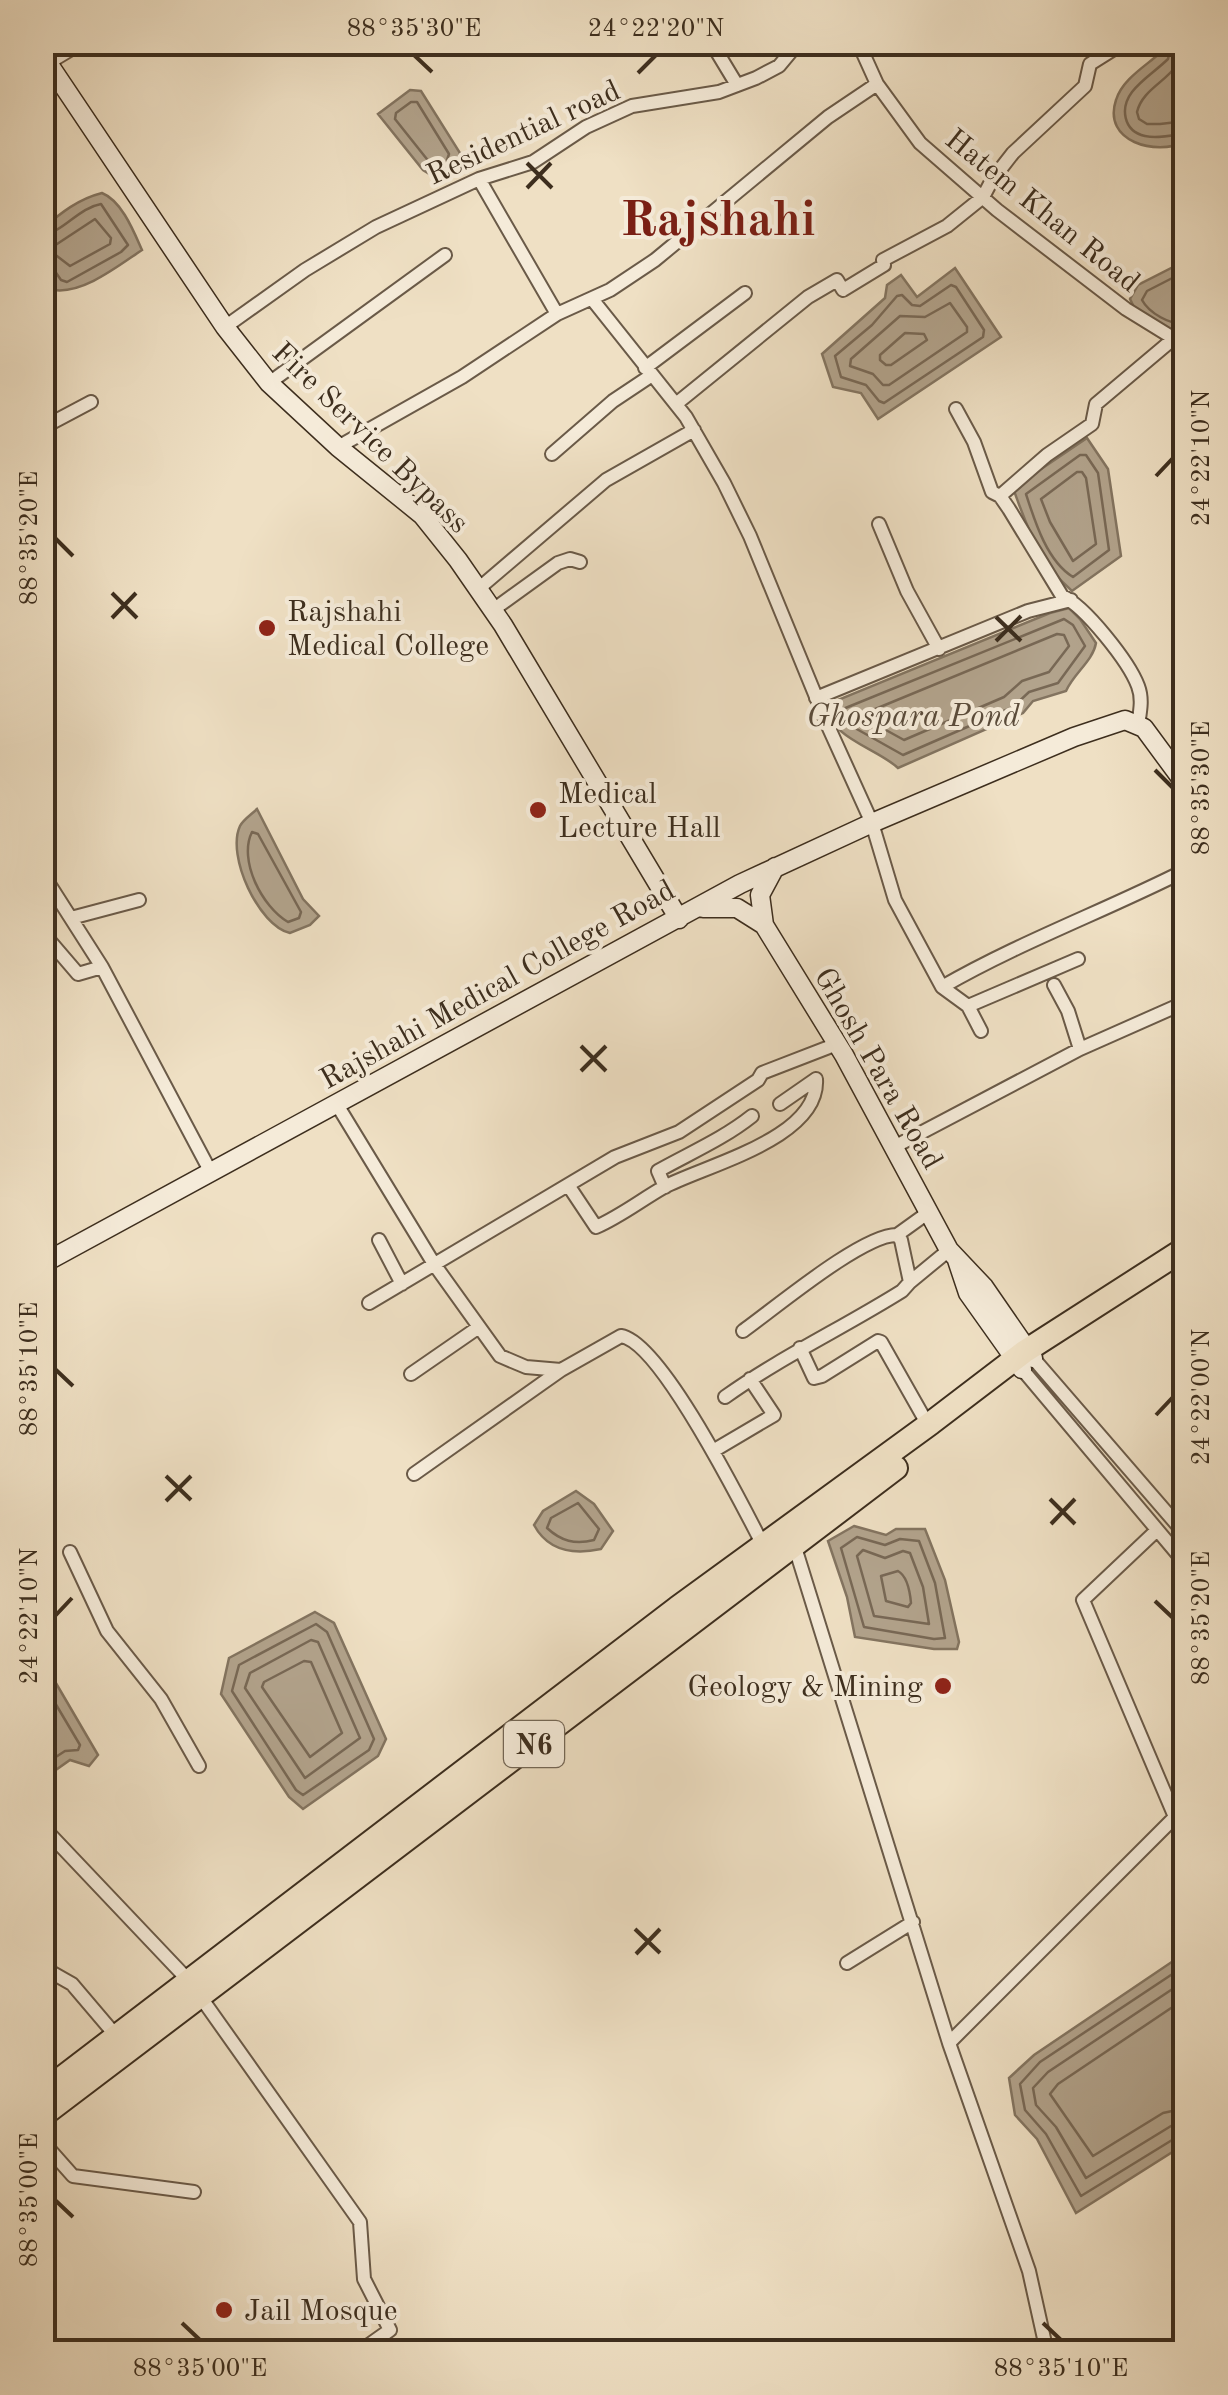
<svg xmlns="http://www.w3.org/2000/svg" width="1228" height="2395" viewBox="0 0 1228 2395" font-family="'Old Standard TT',serif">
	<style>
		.water { fill: #b2a38c; stroke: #837460; stroke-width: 2.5 }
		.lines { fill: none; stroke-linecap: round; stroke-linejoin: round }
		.shore { stroke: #786855; stroke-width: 2.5 }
		.street-casing { stroke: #6a5a48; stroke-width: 16 }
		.secondary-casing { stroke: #3d2e1e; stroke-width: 21 }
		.highway-casing { stroke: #3d2e1e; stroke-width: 26 }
		.street { stroke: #f5ebd9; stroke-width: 12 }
		.secondary { stroke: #f5ebd9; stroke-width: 18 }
		.highway { stroke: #efe0c4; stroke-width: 22 }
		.ticks { fill: none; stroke: #3d2e1e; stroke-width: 4 }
		.poi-dot { fill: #8f2418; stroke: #f5ebd9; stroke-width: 4 }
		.labels { text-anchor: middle; stroke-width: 8; stroke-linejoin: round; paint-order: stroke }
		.shield { fill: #f5ebd9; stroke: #746756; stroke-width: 2.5 }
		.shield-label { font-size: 28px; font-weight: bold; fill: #3d2e1e }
		.street-label { font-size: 30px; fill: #3d2e1e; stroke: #f5ebd9 }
		.poi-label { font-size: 30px; fill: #3d2e1e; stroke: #f5ebd9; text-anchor: start }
		.water-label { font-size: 32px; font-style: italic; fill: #5a4b3a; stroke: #f5ebd9 }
		.town-label { font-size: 50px; font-weight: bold; fill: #7a1f14; stroke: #f5ebd9 }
		.neatline { fill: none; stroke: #3d2e1e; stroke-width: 4 }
		.ticks-label { font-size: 25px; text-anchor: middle; fill: #3d2e1e }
	</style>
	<rect width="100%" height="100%" fill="#efe0c4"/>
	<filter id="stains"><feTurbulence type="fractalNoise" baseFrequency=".002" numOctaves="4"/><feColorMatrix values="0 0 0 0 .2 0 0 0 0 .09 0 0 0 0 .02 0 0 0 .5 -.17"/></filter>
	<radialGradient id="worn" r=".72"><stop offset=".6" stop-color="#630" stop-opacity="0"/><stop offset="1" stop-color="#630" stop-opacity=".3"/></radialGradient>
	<path class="water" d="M1156,43H1185V142C1156,156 1102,142 1116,100C1122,80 1144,67 1159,54Z
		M410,90L421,91L460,153L453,170L436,178L423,170L378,114Z
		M102,193C122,201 134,232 142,250C118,266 83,294 54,290L43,267V228C61,213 78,199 102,193Z
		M1185,261V333C1165,336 1137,318 1130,299L1138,285Z
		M955,268L1001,337L878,419L861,393L833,387L822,354L885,298L887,285L901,275L917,297Z
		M1087,438L1108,469L1121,556L1072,591C1040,564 1027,527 1013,488Z
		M1069,608L1080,619L1096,643C1093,661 1074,673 1066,691L1033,701L1023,713L898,768C877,748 826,737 828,704L1050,613Z
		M257,809L303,899L319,916L310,925L290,933C259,926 226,856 240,826C243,820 252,814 257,809Z
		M576,1491L594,1504L613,1531L601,1549C573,1555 548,1551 534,1525L543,1511Z
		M854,1526L886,1535L896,1529H925L945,1580L959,1642L957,1649H934L855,1637L847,1597L828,1541Z
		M315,1612L334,1623L386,1739L378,1756L303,1809L289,1797L221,1694L229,1658Z
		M43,1661L98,1755L89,1766L70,1760L43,1779Z
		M1185,1953V2144L1076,2213L1037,2139L1015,2115L1009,2078L1034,2055Z"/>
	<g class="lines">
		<path class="shore" d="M1167,42L1170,50L1168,59C1157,70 1142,79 1132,92C1120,108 1123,131 1145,136C1159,139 1173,135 1186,133
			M1181,42C1187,77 1144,82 1137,112L1139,119L1147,124H1160L1186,121
			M411,102H417L449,154L446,163L437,166L430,163L395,119L396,113Z
			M95,219L111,238L110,244L70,266L53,253L54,246Z
			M42,235C64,232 78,208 101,204L128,245L121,252L67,282L61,280L52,267L42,266
			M1186,271L1147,291L1142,300C1149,313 1170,325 1186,324
			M951,285L956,287L984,330L983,337L884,403L879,401L866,385L841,377L835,356L872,325L897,296L902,295L912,305L920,306Z
			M950,303L967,327V332L889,385H883L873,374L850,366L851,359L900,316L925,317Z
			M905,333L924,334L927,340L891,365H886L880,360V355Z
			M1080,455H1086L1098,473L1109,550L1073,577C1047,561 1035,522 1026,494Z
			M1077,472H1082L1086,478L1096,544L1073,561L1050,522L1041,499Z
			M1064,619L1073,625L1085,646L1058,683L1029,692L1013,707L903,755L846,723L841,716L843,709Z
			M1057,634L1064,635L1069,646L1049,672L1022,681L1004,697L904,740L866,719L868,712Z
			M252,832L258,834L301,912L299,918L288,922C262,907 238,860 252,832Z
			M578,1503L599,1529L594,1540C575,1545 561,1541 547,1528L551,1518Z
			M857,1537L885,1545L900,1539L919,1541L935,1583L945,1638L934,1639L864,1627L841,1548Z
			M863,1550L885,1558L903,1551L910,1553L923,1587L929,1624L874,1616L857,1556Z
			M898,1571C907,1576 910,1592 911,1603L908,1607L886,1601L881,1576Z
			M316,1624L327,1632L374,1739L369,1750L303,1795L296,1790L232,1691L239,1665Z
			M311,1640L318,1642L360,1738L305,1778L245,1688L250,1673Z
			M304,1661L311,1662L342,1733L310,1757L262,1687L264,1682Z
			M42,1681L80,1745L78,1750L65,1751L42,1766
			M1186,1965L1040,2062L1020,2084L1025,2110L1046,2134L1081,2196L1177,2137L1186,2136
			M1186,1980L1048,2072L1033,2088L1036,2105L1056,2127L1086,2178L1171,2126L1186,2123
			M1186,1998L1058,2084L1050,2094L1093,2156L1163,2113L1186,2108"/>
		<g class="street-casing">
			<path id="street" d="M711,42L737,85
				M858,42L877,84L920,143L997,210L1126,309L1186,346
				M48,63L83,42
				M479,179L557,314
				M592,299L686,417L724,483L750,536L828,726L872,823L895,900L942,987L968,1006L981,1031
				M225,327L305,270L376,227L479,179L533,162L586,127L632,106L719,92L756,78L779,66L799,42
				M645,368L745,293
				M269,383L445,255
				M676,404L808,297L837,280L843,290L884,265L883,260L947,226L983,197L992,180L1013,153L1085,86L1090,64L1125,42
				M956,409L974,442L992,492L1000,496L1009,509L1062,596C1085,606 1129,662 1138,686C1143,699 1140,712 1138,725
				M42,428L91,402
				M338,447L462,377L557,314L610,290L655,260L828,117L877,84
				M552,454L613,401L652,375
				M1000,496L1047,455L1092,424L1096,404L1172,340
				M879,524L907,591L939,649
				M477,590L606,480L694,430
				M493,610L558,563L570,559L580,562
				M816,698L1028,611L1071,600
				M42,873L102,967L207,1165
				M71,918L139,900
				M42,932L78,974L102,967
				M1054,985L1068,1011L1080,1049
				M942,987C1020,942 1105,911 1186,870
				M968,1006L1078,959
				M336,1103L434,1264L500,1356L526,1367L561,1370
				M894,1147L1080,1049L1186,1002
				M568,1185L596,1227C621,1216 641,1200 664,1187C706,1165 820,1138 816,1079L780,1104
				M665,1187L658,1171C690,1153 723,1139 752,1116
				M897,1235L929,1212
				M379,1240L402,1284
				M910,1282L949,1250
				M369,1303L615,1157L679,1132L758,1080L762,1073L837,1044
				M800,1348L814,1378L822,1376L878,1341L881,1342L928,1425
				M1033,1358L1186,1535
				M1022,1369L1186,1564
				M411,1374L479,1327
				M725,1397C781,1357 843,1328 902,1291L910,1282L901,1240L897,1235C863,1234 774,1309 743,1331
				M713,1451L774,1415L750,1379
				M414,1474L561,1370L621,1336C661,1342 742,1505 763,1545
				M1156,1531L1083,1600L1175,1817
				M794,1544L949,2043L1029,2271L1047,2352
				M70,1552L107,1631L161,1699L199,1766
				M42,1826L190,1982L360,2222L364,2279L390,2330L359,2352
				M847,1963L913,1922
				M42,1967L72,1984L117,2037
				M949,2043L1186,1806
				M42,2141L73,2176L194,2192"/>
		</g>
		<g class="secondary-casing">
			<path id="secondary" d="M42,54L225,327L269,383L338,447L422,515L458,560L503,625L679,919
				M703,908H737L764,925L844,1055L949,1250L984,1287L1033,1358
				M764,925L760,895L775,867
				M957,1260L968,1293L1022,1369
				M42,1264L740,884L872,823L1074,737L1125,720L1144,728L1186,785"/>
		</g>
		<g class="highway-casing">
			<path id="highway" d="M42,2093L677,1608L931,1423L1024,1352L1186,1248
				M42,2116L896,1468"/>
		</g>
		<use href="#street" class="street"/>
		<use href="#secondary" class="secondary"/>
		<use href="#highway" class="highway"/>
	</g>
	<path class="ticks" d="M414,55L432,72M638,73L656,55M527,163L552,188M527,188L551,163M1156,476L1173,458M55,538L73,556M112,593L137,618M996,617L1021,641M112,618L136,593M996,641L1021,616M1155,770L1173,788M581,1046L606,1071M581,1071L606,1046M55,1369L73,1386M1156,1415L1173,1397M166,1476L191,1500M1050,1499L1075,1524M166,1501L191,1476M1051,1524L1075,1499M1155,1601L1173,1618M55,1616L72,1598M635,1929L660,1953M636,1954L660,1929M55,2200L73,2217M182,2323L200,2340M1043,2323L1061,2340"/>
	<g class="poi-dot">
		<circle cx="267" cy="628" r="10"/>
		<circle cx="538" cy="810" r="10"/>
		<circle cx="943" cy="1686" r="10"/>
		<circle cx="224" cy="2310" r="10"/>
	</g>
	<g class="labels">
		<rect class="shield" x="504" y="1721" width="60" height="46" rx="8"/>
		<g class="shield-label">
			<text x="534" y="1754">N6</text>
		</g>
		<g class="street-label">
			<text transform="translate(523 132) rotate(-25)" y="10">Residential road</text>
			<text transform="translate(1043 210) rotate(39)" y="10">Hatem Khan Road</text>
			<text transform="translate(371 437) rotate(44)" y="10">Fire Service Bypass</text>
			<text transform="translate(497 984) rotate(-29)" y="10">Rajshahi Medical College Road</text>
			<text transform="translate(879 1068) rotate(60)" y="10">Ghosh Para Road</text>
		</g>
		<g class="poi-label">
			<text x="287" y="621">Rajshahi<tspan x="287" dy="34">Medical College</tspan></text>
			<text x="558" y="803">Medical<tspan x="558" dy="34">Lecture Hall</tspan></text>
			<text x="923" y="1696" text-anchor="end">Geology &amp; Mining</text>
			<text x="244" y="2320">Jail Mosque</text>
		</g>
		<g class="water-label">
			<text x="913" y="726">Ghospara Pond</text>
		</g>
		<g class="town-label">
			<text x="718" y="235">Rajshahi</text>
		</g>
	</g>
	<rect width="1228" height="2395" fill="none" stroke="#efe0c4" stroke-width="110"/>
	<rect x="55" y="55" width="1118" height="2285" class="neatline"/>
	<g class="ticks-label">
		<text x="414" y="36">88°35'30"E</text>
		<text x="656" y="36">24°22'20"N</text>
		<text transform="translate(1200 458) rotate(-90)" y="9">24°22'10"N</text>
		<text transform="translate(28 538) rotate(-90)" y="9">88°35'20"E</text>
		<text transform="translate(1200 788) rotate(-90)" y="9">88°35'30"E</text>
		<text transform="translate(28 1369) rotate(-90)" y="9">88°35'10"E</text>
		<text transform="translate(1200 1397) rotate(-90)" y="9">24°22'00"N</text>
		<text transform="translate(28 1616) rotate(-90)" y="9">24°22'10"N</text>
		<text transform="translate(1200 1618) rotate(-90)" y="9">88°35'20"E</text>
		<text transform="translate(28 2200) rotate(-90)" y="9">88°35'00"E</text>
		<text x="200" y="2376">88°35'00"E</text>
		<text x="1061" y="2376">88°35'10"E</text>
	</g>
	<rect width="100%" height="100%" filter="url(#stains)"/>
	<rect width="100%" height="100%" fill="url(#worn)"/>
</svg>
